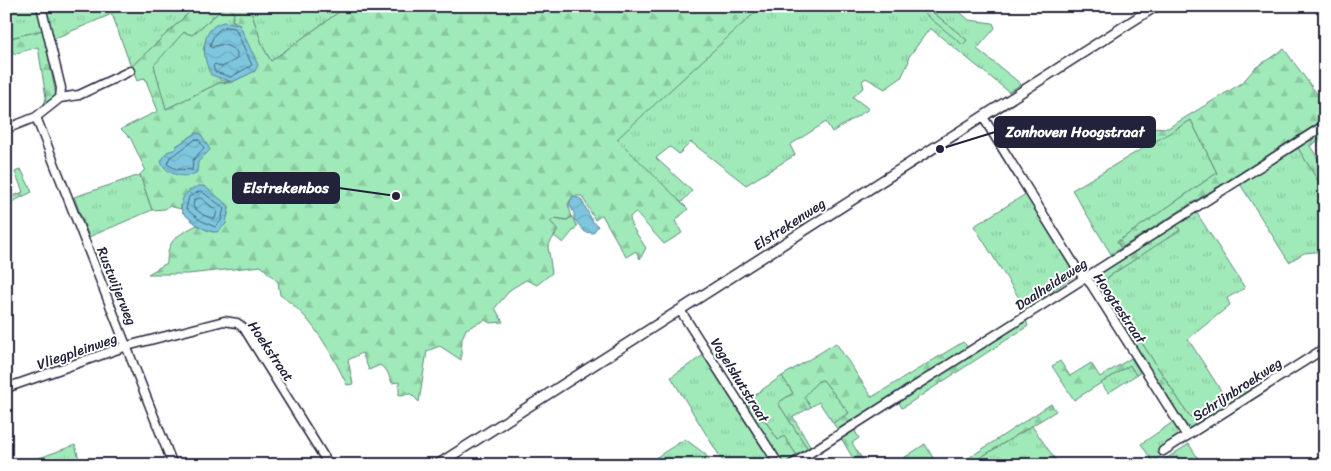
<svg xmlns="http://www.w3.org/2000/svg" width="1331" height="471" viewBox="0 0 1331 471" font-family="Sriracha,sans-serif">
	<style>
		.grass { fill: url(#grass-tufts); stroke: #61867a }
		.forest { fill: url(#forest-firs); stroke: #61867a }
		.water { fill: url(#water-waves); stroke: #59849c }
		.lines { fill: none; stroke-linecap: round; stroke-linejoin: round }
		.shore { stroke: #46647c; stroke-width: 1 }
		.minor-casing { stroke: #22223b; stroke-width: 11 }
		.tertiary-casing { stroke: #22223b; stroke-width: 12 }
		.minor { stroke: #fff; stroke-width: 8 }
		.tertiary { stroke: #fff; stroke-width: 9 }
		.labels { text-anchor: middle; stroke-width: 4; stroke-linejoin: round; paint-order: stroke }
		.street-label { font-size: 14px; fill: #22223b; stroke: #fff }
		.leader { fill: none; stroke: #22223b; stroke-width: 2 }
		.callout-dot { fill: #22223b; stroke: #fff; stroke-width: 2 }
		.callout { fill: #22223b; stroke: #22223b; stroke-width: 2 }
		.callout-label { font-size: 15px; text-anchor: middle; font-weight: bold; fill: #fff }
	</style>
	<defs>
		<pattern id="grass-tufts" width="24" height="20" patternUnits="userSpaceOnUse" patternTransform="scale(1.25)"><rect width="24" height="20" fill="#a0eab9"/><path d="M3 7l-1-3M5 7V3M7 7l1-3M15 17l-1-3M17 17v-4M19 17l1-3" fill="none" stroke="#8ac8a0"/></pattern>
		<pattern id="forest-firs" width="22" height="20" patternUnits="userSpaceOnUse" patternTransform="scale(1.25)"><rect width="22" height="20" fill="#a0eab9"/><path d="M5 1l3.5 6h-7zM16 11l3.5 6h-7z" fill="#8ac8a0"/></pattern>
		<pattern id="water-waves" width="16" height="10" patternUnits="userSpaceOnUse" patternTransform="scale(1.25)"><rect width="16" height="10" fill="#7dc6dd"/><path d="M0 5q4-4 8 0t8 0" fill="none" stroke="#6caabf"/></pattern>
	</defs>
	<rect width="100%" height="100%" fill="#fff"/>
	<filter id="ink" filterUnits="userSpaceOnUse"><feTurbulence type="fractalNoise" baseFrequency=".02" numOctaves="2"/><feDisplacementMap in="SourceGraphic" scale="10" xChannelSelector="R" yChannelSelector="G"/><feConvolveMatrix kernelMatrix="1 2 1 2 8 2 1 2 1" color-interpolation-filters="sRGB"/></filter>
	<g filter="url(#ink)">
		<path class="grass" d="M6,6H37L43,30L6,39Z
			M45,6H196L131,67L112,14L53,39Z
			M226,6H229L234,14L232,20L235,22C217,22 209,34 203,49L220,80L232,82L219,83L166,109L153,65L184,31L192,35Z
			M249,6H347L271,61L263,47Z
			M762,6H915L963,44L967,40L925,6H953L969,20L993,23L995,28L977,49L1021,84L1009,92L930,28L908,58L909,61L901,78L885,89L866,78L862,81L864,87L853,97L869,109L832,132L826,122L790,145L795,155L746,185L691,142L679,154L670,147L656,158L692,191L681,203L616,139Z
			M1191,120L1217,173L1117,242L1121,248L1111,254L1072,190Z
			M1298,148L1325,192V251L1304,253L1289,262L1240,184Z
			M140,175L152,210L89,237L74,197Z
			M1026,194L1076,275L1026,309L974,226Z
			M1196,212L1245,288L1227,298L1230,305L1188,339L1225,397L1190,417L1108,291L1105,282L1108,277L1179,230L1176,225Z
			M572,217L577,226L563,243L554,236L558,230L550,221L556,218L567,220Z
			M705,354L775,465H725L671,377Z
			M1130,365L1136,375L1108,393L1101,383Z
			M782,376L793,393L778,403L808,449L798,457L784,437L778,440L750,398Z
			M823,380L849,413L833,423L819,402L811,407L803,397C808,389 813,381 823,380Z
			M1173,422L1181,434L1157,450L1161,456L1153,462L1141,444Z
			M1032,426L1059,465H968Z
			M685,439L705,454L712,465H656L652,460Z
			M925,444L937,465H893Z
			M1189,444L1202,465H1156Z
			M75,445L81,465H21L28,462Z"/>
		<path class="forest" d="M196,6H226L192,35L184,32L154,65L166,109L219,83L232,82L255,71L239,24L232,20L234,14L229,6H249L263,47L271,61L347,6H762L617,139L688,209L675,221L682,233L664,244L635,212L630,217L631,225L646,248L640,259L636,251L626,257L602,215L595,220L582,196H573L568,204L572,217L567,220L556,218L550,221L558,230L548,246L552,273L537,285L526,280L511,289L495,308L503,322L490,323L485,320L466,329L462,339L461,360L440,346L427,351L419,402L411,394L399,395V382L392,383L387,371L380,365L369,370L362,353L348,360L353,384L347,385C331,352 312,316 280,295L278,282L261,266L188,274H148L167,263C167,239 178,235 197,225L213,232C223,225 229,220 229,206L181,204V209L169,206L165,209L152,210L140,175L145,169L131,139L121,129L158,111L145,78L137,81L131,67Z
			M915,6H925L967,40L963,45Z
			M43,30L56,95L43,107L46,98L38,47L14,54L7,39Z
			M1284,49L1325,105V119L1121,248L1117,242L1217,173L1191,120L1146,147L1138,133L1150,127L1168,128L1242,83L1255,68Z
			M1321,133L1324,137L1310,146L1325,170V192L1298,148Z
			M21,169L32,192L6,205V199L23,192L15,172Z
			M1176,225L1180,230L1108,277L1105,282L1108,291L1190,417L1247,383L1252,390L1191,428L1186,425L1095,282L1094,277Z
			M1026,320L1028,326L902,408L898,401Z
			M963,342L968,347L838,430L833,423L849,413L823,380L818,381L804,397L811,407L793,417L811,448L808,449L778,403L793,393L782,376L836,343L872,397Z
			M1131,358L1140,373L1136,375L1130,365L1074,400L1052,366L1060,361L1070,376L1091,363L1100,377Z
			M750,398L778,440L784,436L798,457L784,463L780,459L744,401Z
			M1051,404L1056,411L968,465H958Z
			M854,429L859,438L852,443L866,465H857L841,438Z"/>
		<path class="water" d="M224,22L239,24L258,65L255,71L232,82L211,75C202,58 199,27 224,22Z
			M196,133L201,134L210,150L198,162L197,172C187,180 166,175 161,162L167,152L176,149V146Z
			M199,186H204L229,206L226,224L217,232C204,233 191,220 182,212C179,197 187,190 199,186Z
			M573,196L581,199L593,222L598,226L593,233L585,232L574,219V213L569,204Z"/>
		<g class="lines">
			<path class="shore" d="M225,27L235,28L252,65L231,77L215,72L213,66L215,64L222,67L237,59V52C229,45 221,42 212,48L210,46C212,38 216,29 225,27Z
				M196,139L199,140L204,148L193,160L192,170L176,169L167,164L170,157C180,152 187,145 196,139Z
				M201,191L224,208L221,221L215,227L200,220L186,209L189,197Z
				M201,198L217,211L215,219L203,215L193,207L194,200Z"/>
			<g class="minor-casing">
				<path id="minor" d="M41,6L61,88L60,98
					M36,117L173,465
					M983,117L1079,272L1091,284L1187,436
					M6,129L36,117L60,98L79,95L130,71
					M680,310L779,465
					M6,388L127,346L224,321L237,323L244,328L329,465
					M1163,451L1325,348
					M791,465L1325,125"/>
			</g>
			<g class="tertiary-casing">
				<path id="tertiary" d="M437,465L1156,6"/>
			</g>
			<use href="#minor" class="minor"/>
			<use href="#tertiary" class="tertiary"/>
		</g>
	</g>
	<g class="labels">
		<g class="street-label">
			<text transform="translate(789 224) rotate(-33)" y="5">Elstrekenweg</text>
			<text transform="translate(1051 284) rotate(-33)" y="5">Daalheideweg</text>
			<text transform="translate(117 286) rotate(68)" y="5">Rustwijerweg</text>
			<text transform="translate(1120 308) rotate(56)" y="5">Hoogtestraat</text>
			<text transform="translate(77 351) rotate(-19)" y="5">Vliegpleinweg</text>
			<text transform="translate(271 351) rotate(56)" y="5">Hoekstraat</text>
			<text transform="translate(740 380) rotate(58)" y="5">Vogelshutstraat</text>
			<text transform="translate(1237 389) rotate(-33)" y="5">Schrijnbroekweg</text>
		</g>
	</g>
	<path class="leader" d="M940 149L995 132M396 196L339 188"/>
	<g class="callout-dot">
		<circle cx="940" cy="149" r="5"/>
		<circle cx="396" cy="196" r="5"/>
	</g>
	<g class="callout">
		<rect x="995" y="117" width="160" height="30" rx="5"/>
		<rect x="233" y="173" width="106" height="30" rx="5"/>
	</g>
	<g class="callout-label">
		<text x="1075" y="137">Zonhoven Hoogstraat</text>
		<text x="286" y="193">Elstrekenbos</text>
	</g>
	<rect width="1331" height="471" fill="none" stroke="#fff" stroke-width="25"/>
	<rect x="12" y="12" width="1306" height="446" fill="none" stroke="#22223b" stroke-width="2" filter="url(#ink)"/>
</svg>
